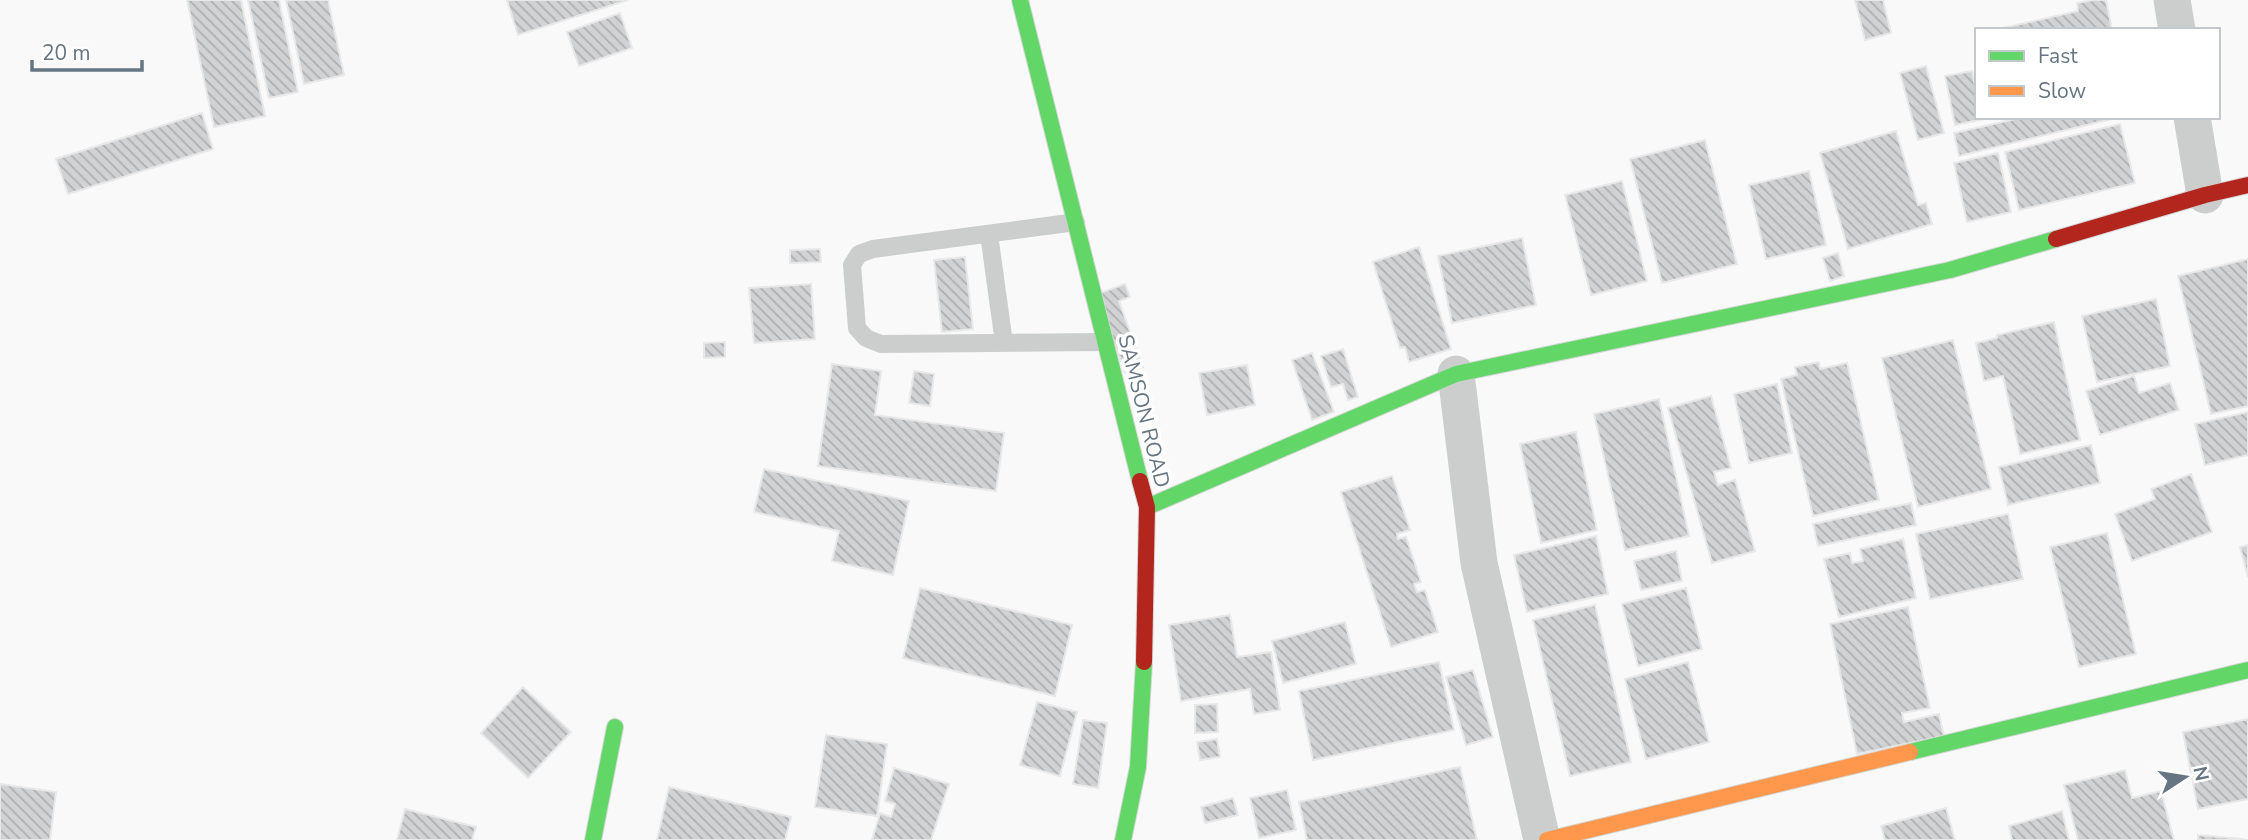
<svg xmlns="http://www.w3.org/2000/svg" width="2248" height="840" viewBox="0 0 2248 840" font-family="'Nunito Sans',sans-serif">
	<style>
		.building { fill: url(#building-back-hatch); stroke: #e8e8e8; stroke-width: 2 }
		.lines { fill: none; stroke-linecap: round; stroke-linejoin: round }
		.fast-casing { stroke: #d6d7d8; stroke-width: 18 }
		.slow-casing { stroke: #d6d7d8; stroke-width: 18 }
		.jam-casing { stroke: #d6d7d8; stroke-width: 18 }
		.lane { stroke: #cccece; stroke-width: 18 }
		.street { stroke: #cccece; stroke-width: 37 }
		.fast { stroke: #63d668; stroke-width: 16 }
		.slow { stroke: #ff974d; stroke-width: 16 }
		.jam { stroke: #b3261e; stroke-width: 16 }
		.labels { text-anchor: middle; stroke-width: 7; stroke-linejoin: round; paint-order: stroke }
		.street-label { font-size: 21px; fill: #667582; stroke: #fff }
	</style>
	<defs>
		<pattern id="building-back-hatch" width="6" height="6" patternUnits="userSpaceOnUse" patternTransform="scale(1.75)"><rect width="6" height="6" fill="#d0d2d3"/><path d="M-1 5l2 2M0 0l6 6M5-1l2 2" fill="none" stroke="#adafb1"/></pattern>
	</defs>
	<rect width="100%" height="100%" fill="#f9f9f9"/>
	<path class="building" d="M187,0H241L265,116L214,127Z
		M248,0H279L298,92L269,98Z
		M286,0H328L344,75L304,84Z
		M507,0H628L518,35Z
		M1855,0H1883L1891,33L1865,40Z
		M2093,0H2106L2112,30H1994L2078,11L2077,3Z
		M620,13L632,48L579,66L567,32Z
		M1926,66L1944,133L1918,140L1900,73Z
		M1972,71L1975,85H1977V117H1994L1955,125L1945,76Z
		M202,113L213,149L68,194L56,159Z
		M2024,117H2120L1959,156L1954,133Z
		M2120,124L2135,183L2019,210L2005,152Z
		M1896,131L1918,205L1926,203L1932,224L1848,249L1820,153Z
		M1705,140L1737,264L1662,283L1630,159Z
		M1998,153L2011,212L1967,222L1954,163Z
		M1809,171L1826,245L1766,259L1749,185Z
		M1622,181L1647,281L1591,295L1565,195Z
		M1522,238L1536,305L1452,323L1438,256Z
		M1419,247L1451,349L1409,362L1405,347L1400,348L1373,262Z
		M820,249L821,262L790,263V250Z
		M1838,253L1844,276L1830,281L1823,258Z
		M965,257L973,329L942,332L934,260Z
		M2248,259V406L2211,414L2178,276Z
		M811,284L815,339L754,343L749,288Z
		M1125,284L1130,297L1119,301L1143,367L1125,373L1097,294Z
		M2156,299L2170,366L2097,382L2082,316Z
		M2054,322L2080,440L2020,454L2003,376L1984,381L1976,343L1997,338V335Z
		M1953,340L1991,489L1918,507L1882,358Z
		M725,342V357L704,358V343Z
		M1343,349L1358,397L1348,400L1343,384L1331,387L1321,356Z
		M1312,353L1334,412L1312,420L1292,360Z
		M1819,362L1820,369L1847,363L1879,500L1813,516L1781,379L1797,375L1795,367Z
		M832,364L881,371L875,415L1004,433L996,491L818,466Z
		M1247,365L1255,405L1207,415L1199,373Z
		M914,371L934,374L930,406L909,403Z
		M2134,376L2139,393L2170,383L2179,410L2100,435L2086,391Z
		M1777,384L1792,453L1749,463L1734,394Z
		M1711,396L1731,468L1714,472L1718,485L1735,480L1755,551L1712,563L1668,408Z
		M1659,399L1689,536L1625,550L1594,414Z
		M2248,412V455L2205,465L2195,424Z
		M1576,432L1597,530L1541,543L1520,444Z
		M2091,445L2100,483L2008,505L1999,467Z
		M764,469L909,501L893,575L832,561L839,531L754,512Z
		M2191,474L2212,532L2132,561L2115,514L2155,499L2151,489Z
		M1392,476L1410,530L1397,534L1398,539L1406,537L1421,582L1414,584L1417,592L1425,590L1438,632L1391,647L1341,492Z
		M1911,503L1916,525L1818,546L1813,524Z
		M2008,514L2023,579L1930,599L1916,534Z
		M2107,533L2136,654L2079,667L2050,547Z
		M1596,536L1608,594L1527,612L1514,555Z
		M1903,539L1916,598L1839,617L1824,559L1850,553L1852,563L1863,561L1860,549Z
		M2248,545V577L2240,547Z
		M1676,551L1682,581L1641,590L1634,561Z
		M920,588L1072,625L1055,696L903,658Z
		M1686,588L1702,649L1638,666L1622,604Z
		M1595,605L1631,762L1570,776L1533,620Z
		M1908,607L1930,708L1902,713L1904,722L1939,714L1944,736L1857,754L1830,624Z
		M1230,615L1237,657L1271,652L1280,710L1254,714L1250,689L1181,701L1169,625Z
		M1345,622L1356,664L1283,683L1272,641Z
		M1439,662L1454,730L1313,760L1299,691Z
		M1688,662L1709,742L1646,759L1625,679Z
		M1473,670L1493,737L1466,745L1446,677Z
		M523,687L571,732L528,778L481,733Z
		M1037,702L1077,712L1060,776L1020,765Z
		M1217,704L1218,732L1195,733V705Z
		M2248,719V799L2198,809L2183,732Z
		M1083,720L1107,723L1098,788L1073,784Z
		M826,735L887,744L877,816L815,807Z
		M1217,739L1220,757L1200,760L1197,742Z
		M1460,767L1477,840H1307L1299,802Z
		M894,768L949,784L931,840H872L880,813L891,817L895,804L885,801Z
		M2125,770L2132,798L2161,791L2174,840H2078L2064,785Z
		M0,784L56,792L50,840H0Z
		M669,787L791,817L785,840H657Z
		M1287,790L1296,830L1259,838L1250,798Z
		M1233,798L1238,815L1205,823L1201,807Z
		M1946,808L1955,840H1885L1881,826Z
		M405,809L476,827L472,840H397Z
		M2062,811L2069,840H2012L2009,826Z
		M2198,835L2242,839L2248,840H2198Z"/>
	<g class="lines">
		<g class="fast-casing">
			<path id="fast" d="M1020,0L1140,481
				M1147,507L1456,374L1950,270L2056,239
				M1910,752L2248,670
				M593,840L615,727
				M1123,840L1138,767L1144,662"/>
		</g>
		<g class="slow-casing">
			<path id="slow" d="M1547,840L1910,752"/>
		</g>
		<g class="jam-casing">
			<path id="jam" d="M2056,239L2205,195L2248,185
				M1140,481L1147,507L1144,662"/>
		</g>
		<path class="lane" d="M1076,222L873,249L859,254L852,265L857,328L866,338L881,344L1105,342
			M989,234L1004,343"/>
		<path class="street" d="M2172,0L2177,30
			M2192,117L2205,195
			M1456,374L1479,563L1542,840"/>
		<use href="#fast" class="fast"/>
		<use href="#slow" class="slow"/>
		<use href="#jam" class="jam"/>
	</g>
	<g class="labels">
		<g class="street-label">
			<text transform="translate(1144 411) rotate(76)" y="7">SAMSON ROAD</text>
		</g>
	</g>
	<rect x="1975" y="28" width="245" height="91" fill="#ffffff" stroke="#c2c8cd" stroke-width="2"/>
	<rect x="1989" y="51" width="35" height="10" fill="#63d668" stroke="#c2c8cd" stroke-width="2"/>
	<text x="2038" y="63" font-size="21" fill="#667582">Fast</text>
	<rect x="1989" y="86" width="35" height="10" fill="#ff974d" stroke="#c2c8cd" stroke-width="2"/>
	<text x="2038" y="98" font-size="21" fill="#667582">Slow</text>
	<g transform="translate(2185 777) rotate(78)" stroke="#ffffff" stroke-width="5" paint-order="stroke">
	<path d="M0-5L12 26L0 18L-12 26Z" fill="#667582"/>
	<text y="-10" font-size="19" font-weight="bold" text-anchor="middle" fill="#667582">N</text>
	</g>
	<path d="M32 60v10h110v-10" fill="none" stroke="#667582" stroke-width="3.5"/>
	<text x="42" y="60" font-size="21" fill="#667582" stroke="#ffffff" stroke-width="5" paint-order="stroke">20 m</text>
</svg>
